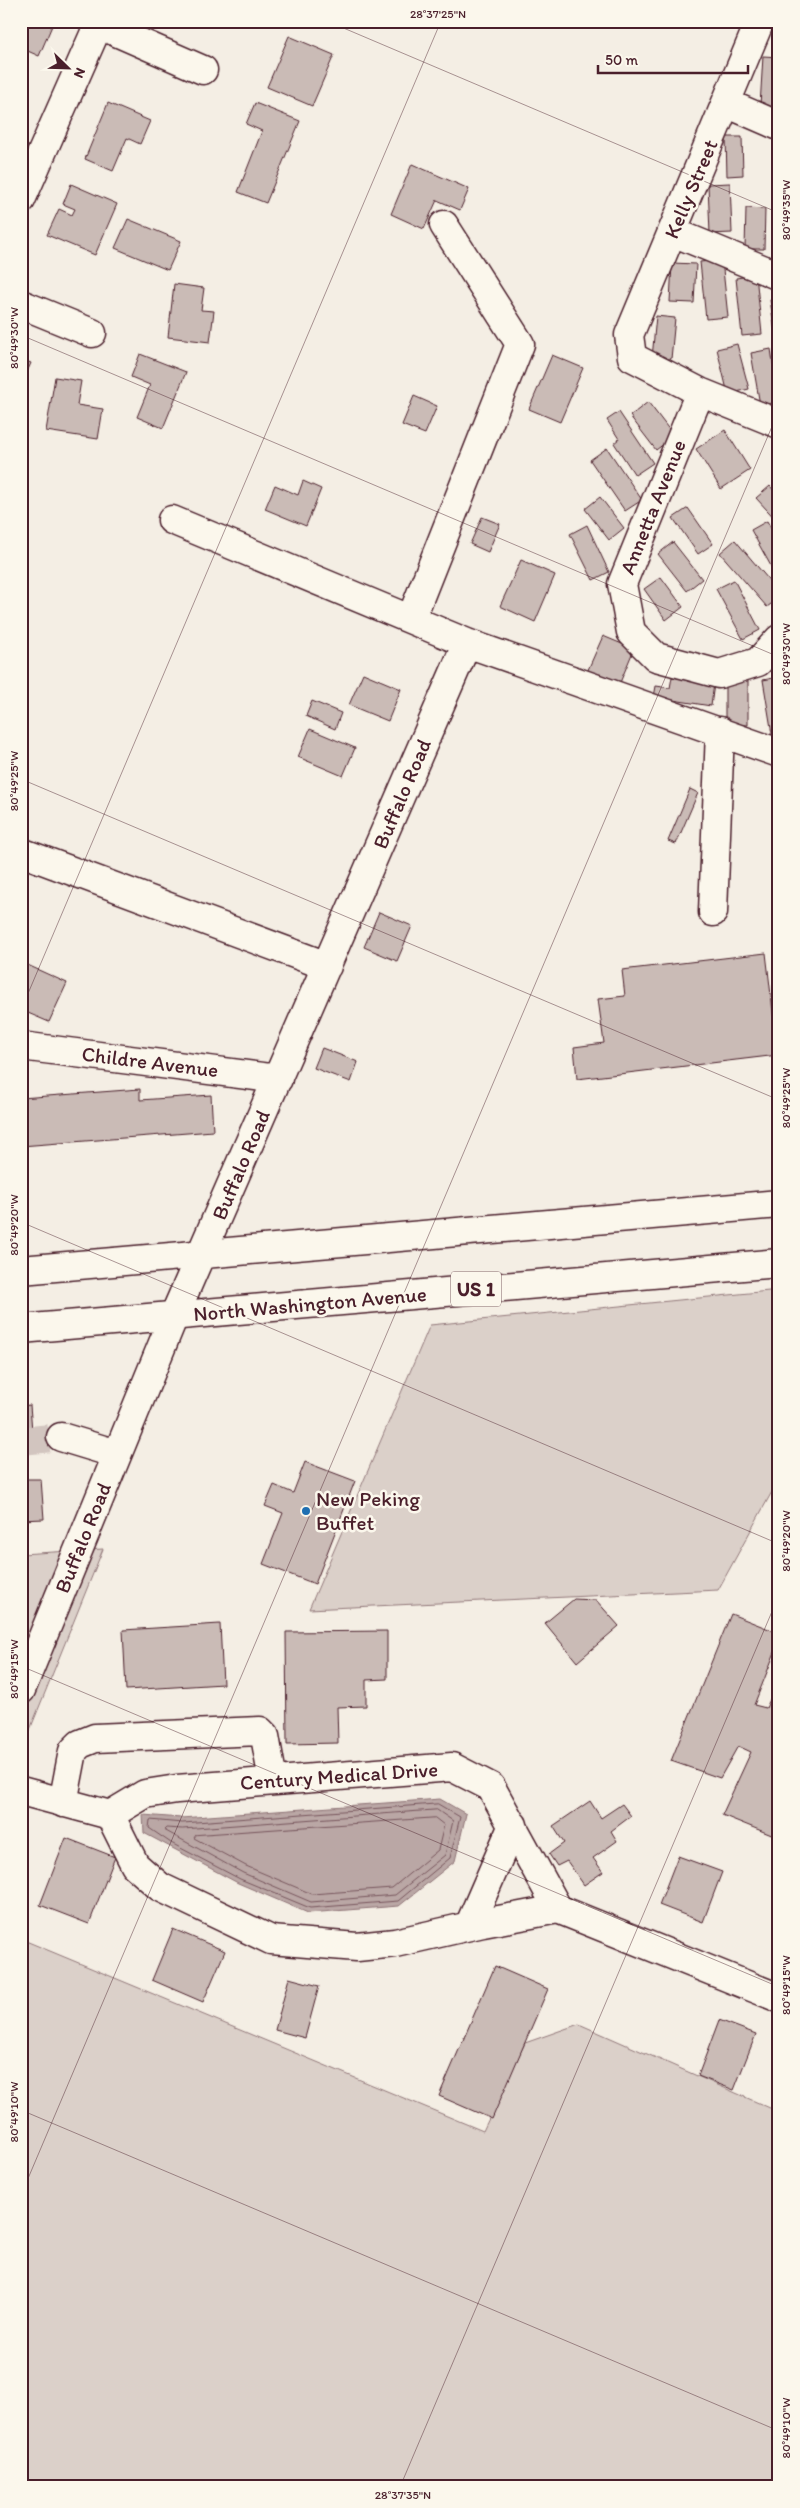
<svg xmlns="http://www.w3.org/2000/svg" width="800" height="2508" viewBox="0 0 800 2508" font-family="Itim,sans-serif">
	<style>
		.green { fill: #dbd0c9; stroke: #92787a }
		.water { fill: #baa7a5; stroke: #8d7174 }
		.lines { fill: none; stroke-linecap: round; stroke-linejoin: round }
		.shore { stroke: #77555c; stroke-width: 1 }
		.building { fill: #cabbb6; stroke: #4a1f2b }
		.minor-tunnel { stroke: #d2c5bf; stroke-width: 28; stroke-dasharray: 28 14; stroke-linecap: butt }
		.minor-casing { stroke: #4a1f2b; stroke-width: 31 }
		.major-casing { stroke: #4a1f2b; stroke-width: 31 }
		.minor { stroke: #fbf7ec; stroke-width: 28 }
		.major { stroke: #fbf7ec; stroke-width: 28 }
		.ticks { fill: none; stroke: #4a1f2b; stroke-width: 1; stroke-opacity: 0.45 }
		.poi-dot { fill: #1f6fb2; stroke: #fbf7ec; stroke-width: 2 }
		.labels { text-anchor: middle; stroke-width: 5; stroke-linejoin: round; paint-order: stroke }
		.shield { fill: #fbf7ec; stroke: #7f6065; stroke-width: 1 }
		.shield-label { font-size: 20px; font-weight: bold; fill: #4a1f2b }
		.street-label { font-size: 21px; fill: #4a1f2b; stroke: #fbf7ec }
		.poi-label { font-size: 21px; fill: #4a1f2b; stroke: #fbf7ec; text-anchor: start }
		.neatline { fill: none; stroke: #4a1f2b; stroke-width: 2 }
		.ticks-label { font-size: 12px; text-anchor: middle; fill: #4a1f2b }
	</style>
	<rect width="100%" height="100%" fill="#f4eee4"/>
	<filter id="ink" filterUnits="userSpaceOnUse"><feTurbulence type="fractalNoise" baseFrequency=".02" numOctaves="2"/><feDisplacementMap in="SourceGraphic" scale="10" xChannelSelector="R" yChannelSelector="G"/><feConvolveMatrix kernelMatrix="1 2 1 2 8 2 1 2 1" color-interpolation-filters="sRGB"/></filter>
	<g filter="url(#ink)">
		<path class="green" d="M779,1290V1479L718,1590L309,1609L430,1325Z
			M103,1549L21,1752V1554Z
			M21,1939L483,2131L525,2043L579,2024L779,2112V2487H21Z"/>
		<path class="water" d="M440,1799L466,1814L455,1861L399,1906L308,1913L238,1883L144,1833L143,1815L181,1818Z"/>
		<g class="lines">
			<path class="shore" d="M438,1804L460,1817L450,1858L398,1901L310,1908L240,1879L171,1843L149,1828L150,1820L182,1823Z
				M437,1810L453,1821L445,1855L395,1895L311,1902L243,1873L164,1830L166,1828L182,1829Z
				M435,1818L444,1825L438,1850L392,1888L312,1894L246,1866L194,1838L196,1835Z"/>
		</g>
		<path class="building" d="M21,21H54L39,56L21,48Z
			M289,36L334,55L312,106L267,87Z
			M763,56L779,57V107L760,106Z
			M21,71L27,74L21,88Z
			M108,103L150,121L140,144L127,138L113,171L85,159Z
			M255,103L300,121L266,203L238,192L262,131L246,124Z
			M726,137H742L743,175L727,176Z
			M412,164L469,189L460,210L437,200L424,229L391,214Z
			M730,183L732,233L710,234L708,184Z
			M71,184L117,204L95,255L47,235L59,209L72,215L75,209L63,204Z
			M746,208L765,209L764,249H745Z
			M128,219L181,241L168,270L115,248Z
			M779,220V263L777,264L775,221Z
			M722,260L728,317L706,319L700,262Z
			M672,263L696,264L694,303L670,302Z
			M756,275L762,334L742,336L736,278Z
			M174,284L204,288L201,310L214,311L210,342L168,337Z
			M779,299V345H777L770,300Z
			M656,316L675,318L671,359L652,358Z
			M737,344L749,389L728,394L717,349Z
			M771,349L779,402L760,405L751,353Z
			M140,354L186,372L163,428L137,417L150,385L131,377Z
			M552,355L583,368L560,422L529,409Z
			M21,359L31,363L21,385Z
			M55,377L81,381L77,405L103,409L98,439L46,431Z
			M414,396L437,406L425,434L402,425Z
			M648,402L674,436L656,450L630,416Z
			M619,412L653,463L635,475L614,443L619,439L607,420Z
			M725,430L750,470L721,489L696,449Z
			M607,448L642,500L625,511L590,460Z
			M303,481L321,489L306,526L265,509L275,485L298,495Z
			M770,486L779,496V523L756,498Z
			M600,497L624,528L609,540L585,509Z
			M688,508L713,544L698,554L673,518Z
			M482,517L500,524L488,552L470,544Z
			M767,521L779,543L777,577L751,530Z
			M587,525L609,572L593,580L570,534Z
			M735,540L779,592V598L767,607L720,553Z
			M673,542L702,579L687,591L658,554Z
			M521,560L555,575L535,622L500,606Z
			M661,577L683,607L666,620L644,589Z
			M734,580L760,630L743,639L716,589Z
			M603,636L634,649L619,685L587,672Z
			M363,673L401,689L388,721L349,705Z
			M672,677L714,684L711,706L654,697L656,686L670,688Z
			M779,677V739L773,740L763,680Z
			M725,678H748V725H725Z
			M312,701L341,713L335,729L306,716Z
			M310,729L355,748L343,776L298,757Z
			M690,789L698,793L676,844L668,841Z
			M379,912L412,926L397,961L364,947Z
			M766,953L778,1055L577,1079L574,1047L604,1043L598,999L625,996L622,970Z
			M21,962L67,983L49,1022L21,1010Z
			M322,1048L358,1062L351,1082L314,1068Z
			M140,1089V1100L211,1095L213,1131L21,1146V1098Z
			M30,1405L32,1431H21V1406Z
			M305,1462L355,1481L315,1584L263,1564L283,1513L265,1506L274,1485L293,1493Z
			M21,1479H41L44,1519L21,1520Z
			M574,1599L596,1600L619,1626L577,1662L545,1623Z
			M731,1614L779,1633V1642L754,1705L766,1708L779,1680V1838L722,1815L751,1752L738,1746L720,1778L671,1761Z
			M220,1624L223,1684L126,1690L123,1630Z
			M387,1631V1679L366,1680V1706L337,1707L338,1743L287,1744L286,1632Z
			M590,1801L601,1818L622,1804L631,1816L611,1831L617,1841L593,1858L603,1872L584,1885L567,1861L557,1866L549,1854L564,1843L553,1826Z
			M66,1838L115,1857L89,1924L40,1905Z
			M678,1856L722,1872L703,1922L659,1905Z
			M173,1929L225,1951L203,2002L152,1980Z
			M495,1966L548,1989L492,2119L439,2096Z
			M289,1978L319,1986L305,2038L275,2030Z
			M719,2020L756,2034L734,2090L698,2076Z"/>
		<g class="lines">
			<path class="minor-tunnel" d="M21,1441L61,1437"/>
			<g class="minor-casing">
				<path id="minor" d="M760,21L629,335L632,357L700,392L779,424
					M98,24L203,70
					M726,103L779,126
					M21,200L100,21
					M673,232L779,276
					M21,304L92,333
					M700,392L622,584L631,632L656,657L719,674L758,662L779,639
					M172,520L467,643L779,753
					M411,619L520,344L444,225
					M21,852L327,966
					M713,912L720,731
					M21,1046L278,1079
					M61,1437L117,1454
					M21,1690L174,1316L467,643
					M21,1791L110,1815L145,1794L177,1789L452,1767L491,1787L558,1909
					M63,1803L73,1751L80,1744L95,1738L260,1731L265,1736L273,1781
					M110,1815L135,1865L160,1887L271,1940L357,1947L395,1943L483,1923L558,1909L779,1998
					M469,1926L513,1825"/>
			</g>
			<g class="major-casing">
				<path id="major" d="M21,1270L779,1204
					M21,1329L779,1263"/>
			</g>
			<use href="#minor" class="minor"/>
			<use href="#major" class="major"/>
		</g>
	</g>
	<path class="ticks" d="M327,21L779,213M21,335L779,657M21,779L779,1100M21,1010L441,21M21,1222L779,1544M21,1666L779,1987M21,2110L779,2431M21,2195L779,410M400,2487L779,1595"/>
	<circle class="poi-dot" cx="306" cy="1511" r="5"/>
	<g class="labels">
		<rect class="shield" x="451" y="1271.5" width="50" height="35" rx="4"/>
		<g class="shield-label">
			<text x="476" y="1296">US 1</text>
		</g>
		<g class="street-label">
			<text transform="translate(691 189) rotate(-67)" y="7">Kelly Street</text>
			<text transform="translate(653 507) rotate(-68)" y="7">Annetta Avenue</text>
			<text transform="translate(402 794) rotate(-67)" y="7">Buffalo Road</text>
			<text transform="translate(150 1062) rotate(7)" y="7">Childre Avenue</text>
			<text transform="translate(241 1165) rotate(-67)" y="7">Buffalo Road</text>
			<text transform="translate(310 1304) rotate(-5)" y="7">North Washington Avenue</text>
			<text transform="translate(83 1538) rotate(-68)" y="7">Buffalo Road</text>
			<text transform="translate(339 1776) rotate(-4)" y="7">Century Medical Drive</text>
		</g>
		<g class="poi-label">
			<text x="316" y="1506">New Peking<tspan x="316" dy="24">Buffet</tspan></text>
		</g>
	</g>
	<rect width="800" height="2508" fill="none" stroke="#fbf7ec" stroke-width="55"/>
	<g transform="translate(68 68) rotate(113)" stroke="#fbf7ec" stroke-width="4" paint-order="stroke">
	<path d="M0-4L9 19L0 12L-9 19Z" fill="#4a1f2b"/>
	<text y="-8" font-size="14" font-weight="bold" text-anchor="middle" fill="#4a1f2b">N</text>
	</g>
	<path d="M598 65v8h150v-8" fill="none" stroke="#4a1f2b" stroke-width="2.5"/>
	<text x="605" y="65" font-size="15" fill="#4a1f2b" stroke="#fbf7ec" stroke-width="4" paint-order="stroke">50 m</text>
	<rect x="28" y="28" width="744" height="2452" class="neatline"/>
	<g class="ticks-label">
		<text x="438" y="18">28°37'25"N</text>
		<text transform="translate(786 210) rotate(-90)" y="4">80°49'35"W</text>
		<text transform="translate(14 338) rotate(-90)" y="4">80°49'30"W</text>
		<text transform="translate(786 654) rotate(-90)" y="4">80°49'30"W</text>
		<text transform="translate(14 781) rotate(-90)" y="4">80°49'25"W</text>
		<text transform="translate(786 1098) rotate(-90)" y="4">80°49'25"W</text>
		<text transform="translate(14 1225) rotate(-90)" y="4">80°49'20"W</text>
		<text transform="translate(786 1541) rotate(-90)" y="4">80°49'20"W</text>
		<text transform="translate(14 1669) rotate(-90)" y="4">80°49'15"W</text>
		<text transform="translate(786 1985) rotate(-90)" y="4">80°49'15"W</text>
		<text transform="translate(14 2112) rotate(-90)" y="4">80°49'10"W</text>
		<text transform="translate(786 2428) rotate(-90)" y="4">80°49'10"W</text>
		<text x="403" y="2499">28°37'35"N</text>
	</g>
</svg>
